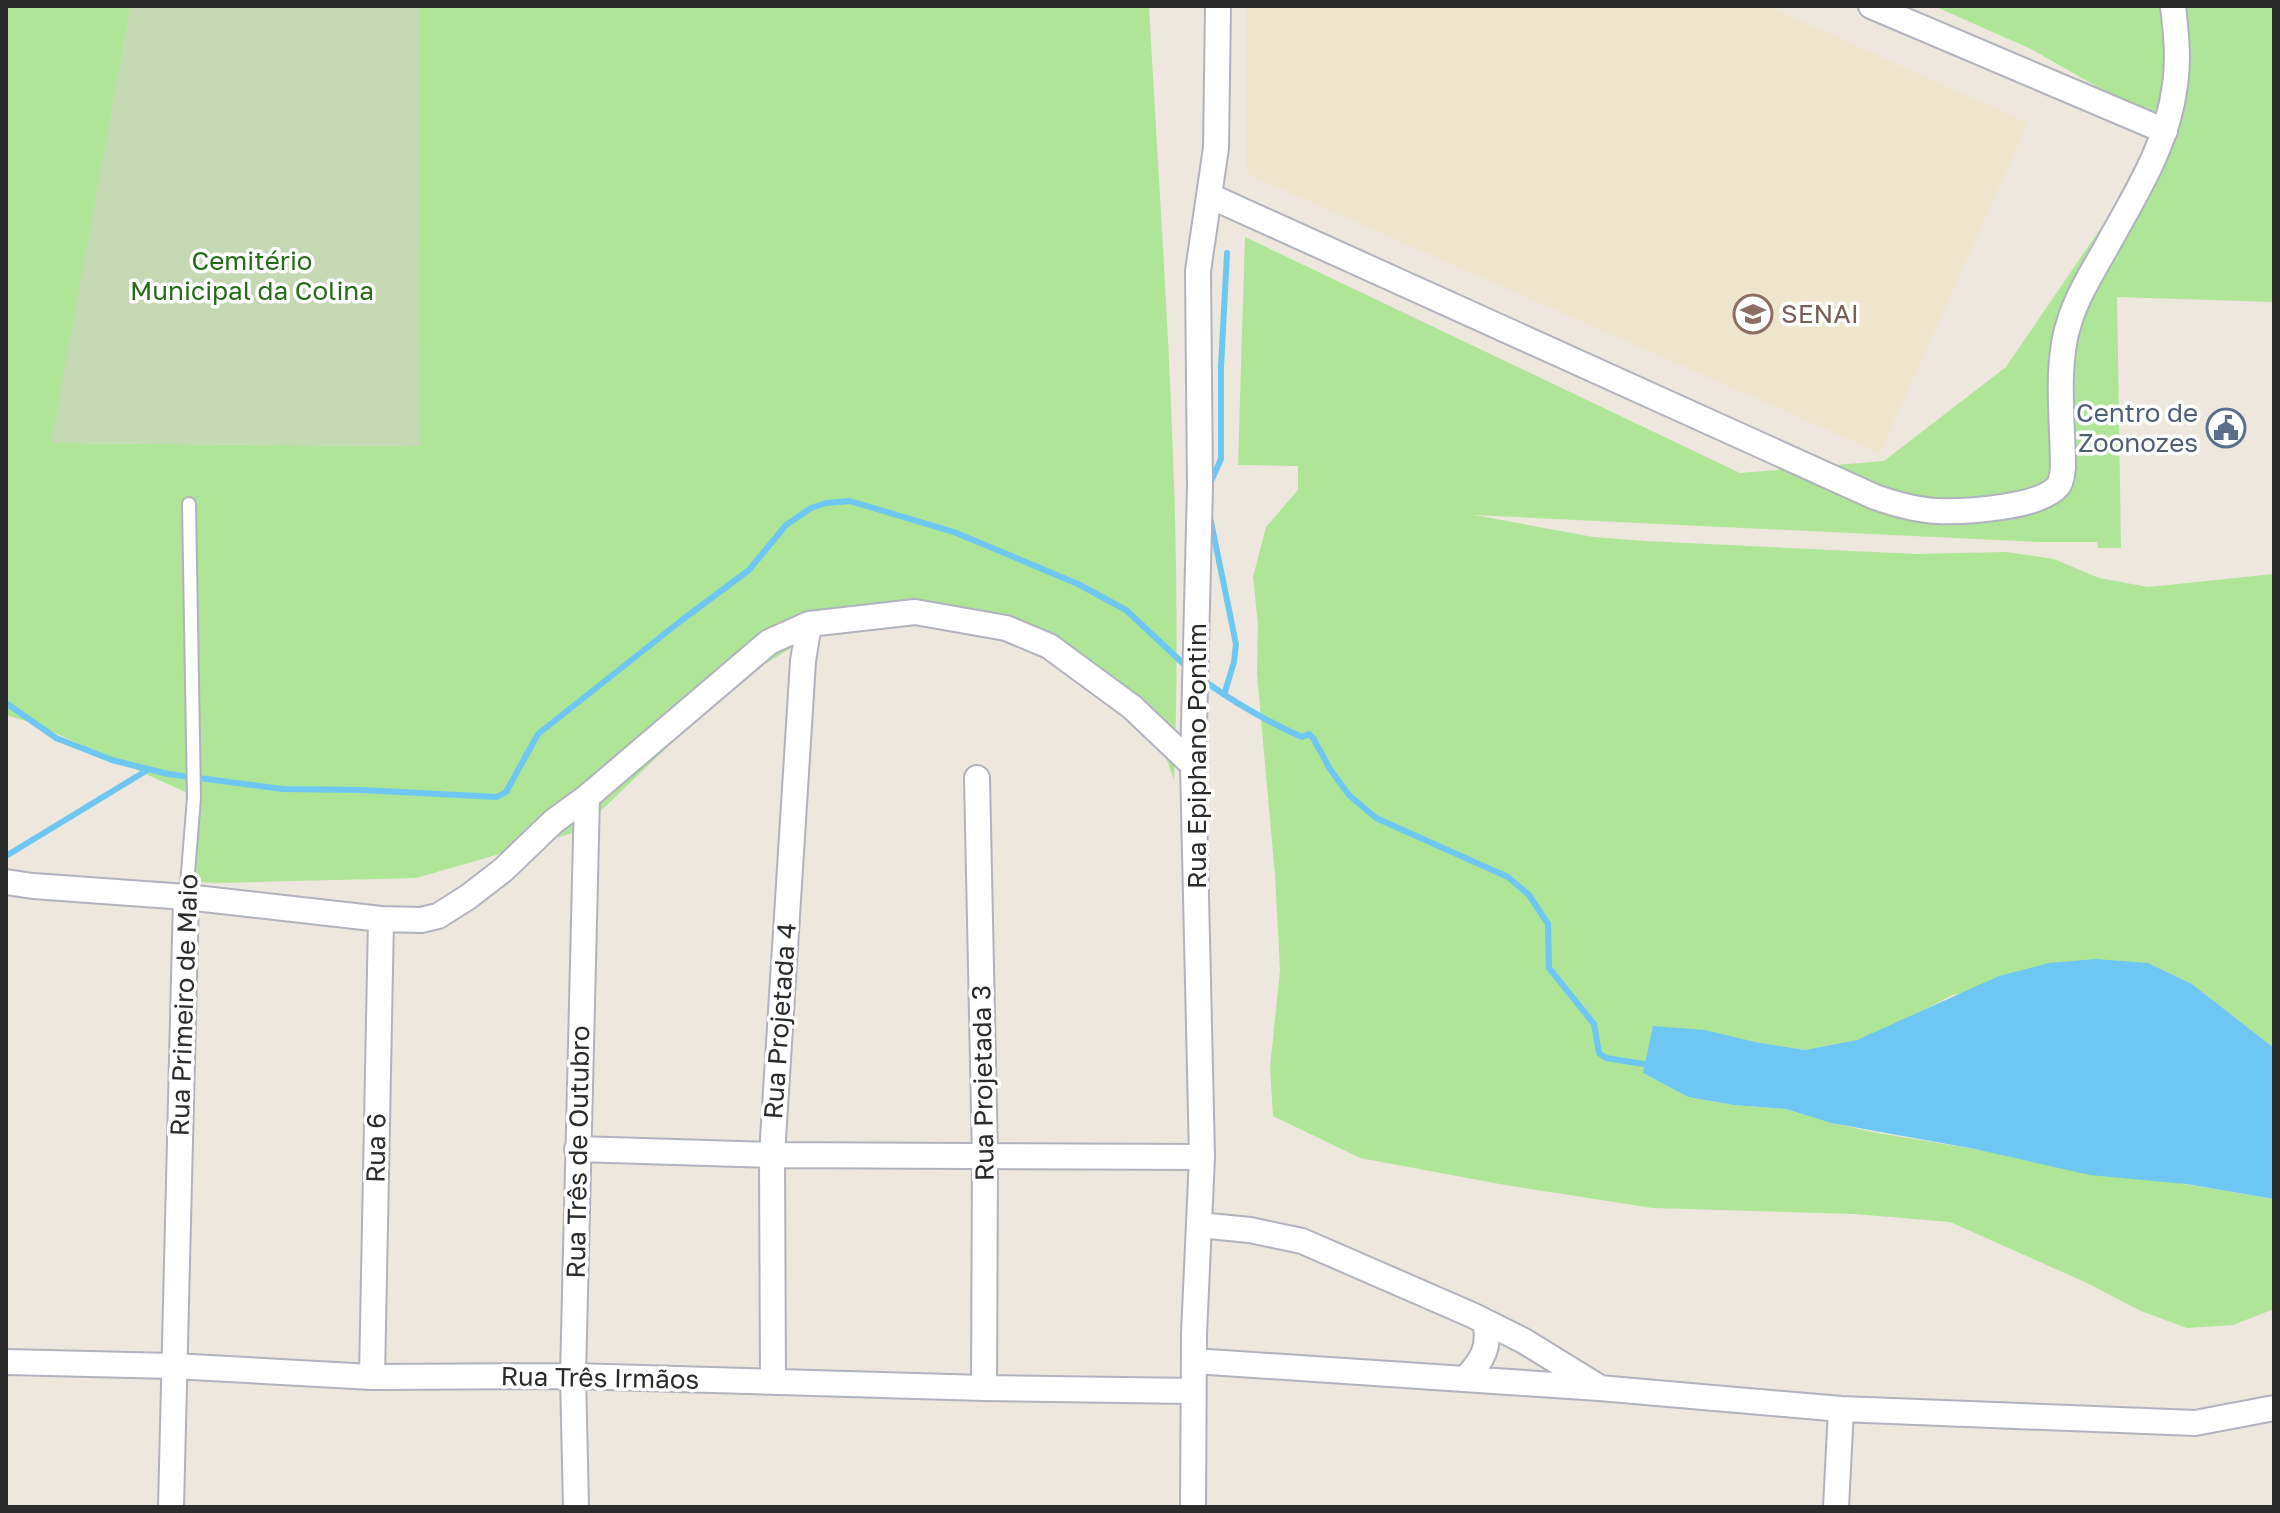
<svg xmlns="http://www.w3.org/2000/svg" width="2280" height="1513" viewBox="0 0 2280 1513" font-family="'Golos Text',sans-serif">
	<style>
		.education { fill: #efe5cc }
		.green { fill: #aee597 }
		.cemetery { fill: #c3d8b3 }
		.water { fill: #6dc7f2 }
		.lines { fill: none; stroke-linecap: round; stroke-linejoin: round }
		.stream { stroke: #6dc7f2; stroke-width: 6 }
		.service-casing { stroke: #b1b2bf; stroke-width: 16 }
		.minor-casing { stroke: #b1b2bf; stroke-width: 28 }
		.service { stroke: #fff; stroke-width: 12 }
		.minor { stroke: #fff; stroke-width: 24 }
		.labels { text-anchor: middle; stroke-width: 7; stroke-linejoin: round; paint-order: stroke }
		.park-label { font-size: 26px; fill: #256b18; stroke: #fff }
		.education-label { font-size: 26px; fill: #785e54; stroke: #fff; text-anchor: start }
		.service-label { font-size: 26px; fill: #4e5e75; stroke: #fff; text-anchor: end }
		.street-label { font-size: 26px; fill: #2b2b2b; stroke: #fff }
	</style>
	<rect width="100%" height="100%" fill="#ede7dd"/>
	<path class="education" d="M1247,6H1768L2028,123L1880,453L1247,174Z"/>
	<path class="green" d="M6,6H131L52,443L420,446L419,6H1149C1163,264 1184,522 1174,780L1150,712L960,612L816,633L735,682L580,831L416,878L218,883L182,881L190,794L35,724L6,715Z
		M1934,6H2274V302L2117,297L2121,548H2098L2097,542H2038L1474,515L1593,537L1645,541L1916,554L2006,552L2054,559L2099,578L2148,587L2274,574V1048L2192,984L2148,963L1952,995L1902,1022L1857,1040L1805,1050L1754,1042L1643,1073L1688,1097L1734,1105L1786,1109L1831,1123L1878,1133L2274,1199V1309L2233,1325L2187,1328L2141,1311L2085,1282L1950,1222L1855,1214L1653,1208L1505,1185L1360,1158L1273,1116L1270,1068L1280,970L1275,875L1257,674L1258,625L1253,577L1266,527L1298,490V466L1238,465L1245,237L1740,473L1884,461L2006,367L2135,178L2162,114L2117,98L2031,49Z"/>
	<path class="cemetery" d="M131,6H419L421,446L51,443Z"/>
	<path class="water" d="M2096,959L2148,963L2192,984L2274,1048V1199L2186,1184L2090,1175L1975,1149L1831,1123L1786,1109L1734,1105L1688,1097L1643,1073L1653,1026L1705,1030L1755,1042L1805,1050L1857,1040L1999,976L2049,963Z"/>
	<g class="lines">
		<path class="stream" d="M1209,486L1221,459V367L1227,253
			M1210,517L1236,644L1234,662L1224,695
			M1203,680C1235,703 1266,721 1302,737L1309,734L1313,738L1330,769L1349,795L1376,818L1508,877L1529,895L1548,924L1549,968L1594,1024L1599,1053L1606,1058L1650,1065
			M6,703L56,738L112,760L168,774L283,789L362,790L497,797L506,792L538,734L682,620L749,570L786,525L811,508L826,503L850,501L954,532L1078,584L1126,610L1188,668
			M6,856L149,769"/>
		<g class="service-casing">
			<path id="service" d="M186,897L194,798L189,504"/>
		</g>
		<g class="minor-casing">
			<path id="minor" d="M1871,6L2165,131
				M1210,196L1875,497C1895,504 1915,510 1937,511C1964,512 2040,508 2058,486C2062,481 2062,474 2063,468C2063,423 2055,365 2069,323C2077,296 2093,271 2107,246C2135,195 2168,144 2175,85C2179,59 2176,32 2173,6
				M809,624L915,612L1006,628L1049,646L1132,707L1193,765
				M977,778L985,1157L984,1388
				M6,882L33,886L186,897L381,919L421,920L438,916L468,897L503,870L554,821L587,797L769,642L809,624L803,661L772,1155L773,1382
				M577,1149L772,1155L1202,1157
				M1199,1225L1250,1230L1302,1241L1472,1315L1524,1341L1597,1386
				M1194,1361L1599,1388L1841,1409L2195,1423L2274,1408
				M6,1362L173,1366L372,1377L573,1376L984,1388L1193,1391
				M372,1377L381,919
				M1465,1379C1482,1361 1491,1347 1485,1322
				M171,1507L186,897
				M576,1507L573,1376L587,797
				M1193,1507L1194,1334L1202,1157L1193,765L1200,486L1198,271L1216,148L1218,6
				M1836,1507L1841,1409"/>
		</g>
		<use href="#service" class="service"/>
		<use href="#minor" class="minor"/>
	</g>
	<defs>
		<g id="school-ring" transform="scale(2)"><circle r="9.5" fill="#fff" stroke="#8d6e63" stroke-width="1.5"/><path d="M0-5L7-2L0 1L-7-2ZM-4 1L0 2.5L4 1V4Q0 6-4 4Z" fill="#8d6e63"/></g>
		<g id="civic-ring" transform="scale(2)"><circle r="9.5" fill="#fff" stroke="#5c6f8a" stroke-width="1.5"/><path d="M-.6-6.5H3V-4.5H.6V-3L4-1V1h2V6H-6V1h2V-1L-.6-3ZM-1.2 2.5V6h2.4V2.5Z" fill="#5c6f8a"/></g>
	</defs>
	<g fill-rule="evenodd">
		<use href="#school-ring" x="1753" y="314"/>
		<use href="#civic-ring" x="2226" y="428"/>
	</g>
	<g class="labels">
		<g class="park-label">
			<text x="252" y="270">Cemitério<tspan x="252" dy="30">Municipal da Colina</tspan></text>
		</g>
		<g class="education-label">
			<text x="1781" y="323">SENAI</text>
		</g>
		<g class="service-label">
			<text x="2198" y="422">Centro de<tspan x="2198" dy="30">Zoonozes</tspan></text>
		</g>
		<g class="street-label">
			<text transform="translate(1197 756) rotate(-90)" y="9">Rua Epiphano Pontim</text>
			<text transform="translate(184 1005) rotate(-88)" y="9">Rua Primeiro de Maio</text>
			<text transform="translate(780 1021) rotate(-86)" y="9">Rua Projetada 4</text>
			<text transform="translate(983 1083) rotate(-91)" y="9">Rua Projetada 3</text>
			<text transform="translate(376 1148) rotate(-89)" y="9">Rua 6</text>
			<text transform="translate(578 1152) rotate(-89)" y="9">Rua Três de Outubro</text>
			<text transform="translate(600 1378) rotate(1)" y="9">Rua Três Irmãos</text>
		</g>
	</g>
	<rect width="2280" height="1513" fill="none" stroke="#2b2b2b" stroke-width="16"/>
</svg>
